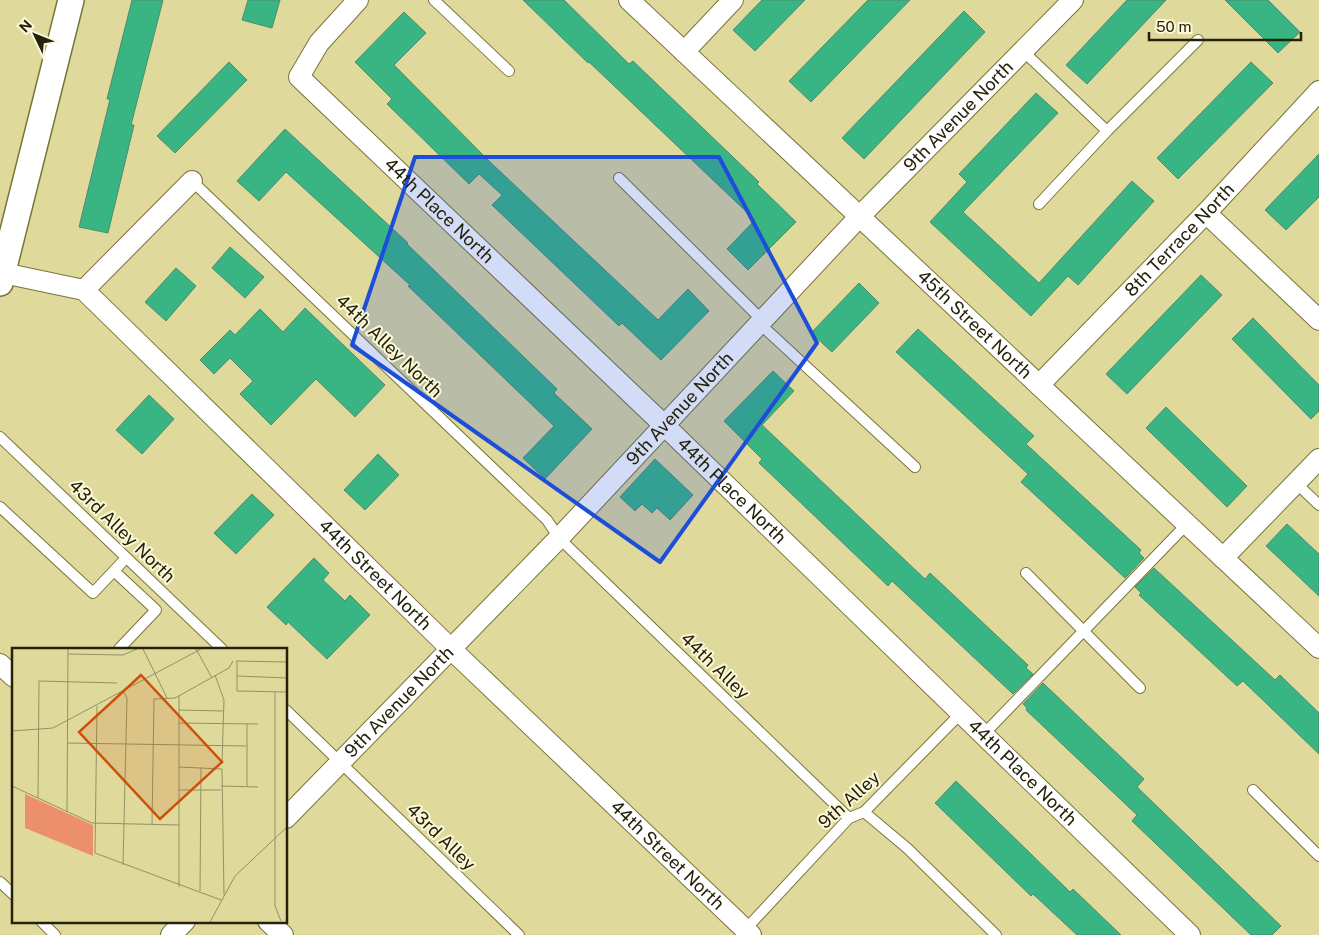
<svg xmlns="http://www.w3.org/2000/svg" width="1319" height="935" viewBox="0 0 1319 935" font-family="'Public Sans',sans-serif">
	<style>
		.building { fill: #39b483; stroke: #4d8c6f }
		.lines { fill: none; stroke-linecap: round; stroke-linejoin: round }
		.service-casing { stroke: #7b743a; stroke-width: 12 }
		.minor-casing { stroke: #7b743a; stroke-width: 22 }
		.tertiary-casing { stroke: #7b743a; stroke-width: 28 }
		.service { stroke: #fff; stroke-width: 10 }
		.minor { stroke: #fff; stroke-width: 20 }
		.tertiary { stroke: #fff; stroke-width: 25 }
		.marked { fill: #1d4ed8; fill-opacity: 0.2; stroke: #1d4ed8; stroke-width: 4; stroke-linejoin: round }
		.labels { text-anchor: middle; stroke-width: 4; stroke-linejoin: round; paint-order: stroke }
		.street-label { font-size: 18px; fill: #25220a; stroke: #fcf9db }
		.inset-road { fill: none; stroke: #959062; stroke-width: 1 }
		.view { fill: #cb510c; fill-opacity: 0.15; stroke: #cb510c; stroke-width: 2.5 }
		.inset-edge { fill: none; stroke: #25220a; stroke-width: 2.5 }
	</style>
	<rect width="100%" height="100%" fill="#e0d99c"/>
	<path class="building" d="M132,0H163L131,125H134L108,233L79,227L110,99H107Z
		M248,0H280L272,28L242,20Z
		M523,0H564L629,64L633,61L759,182L757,184L796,222L748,270L727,249L755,220L589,62L588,63Z
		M762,0H805L755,51L733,30Z
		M868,0H910L811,102L789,81Z
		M1127,0H1166L1087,84L1066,65Z
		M1225,0H1268L1300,32L1278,53Z
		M964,11L985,32L864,159L842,138Z
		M404,12L426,33L394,65L490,162L658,320L688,289L709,311L661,360L622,323L619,326L492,205L502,195L479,174L469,184L387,104L392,99L355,62Z
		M229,62L247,80L175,153L157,136Z
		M1251,62L1273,83L1178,179L1157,158Z
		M1036,93L1058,113L963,212L1039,283L1132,181L1154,201L1078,285L1068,276L1031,316L930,222L967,182L959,174Z
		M285,129L408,243L407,244L557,389L554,393L592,429L545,479L523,458L554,426L408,286L410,285L286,172L259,201L237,181Z
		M1319,154V197L1286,230L1265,210Z
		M230,247L264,277L245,298L212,268Z
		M176,268L196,286L166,321L145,302Z
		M1201,275L1222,295L1127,394L1106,374Z
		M859,283L879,303L832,352L811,333Z
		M305,308L385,385L355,417L316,379L271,425L240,394L253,381L230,358L214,374L200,360L230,330L235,335L260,309L283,332Z
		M1253,318L1319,385V411L1311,419L1232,339Z
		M918,329L1034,436L1026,444L1141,550L1139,553L1144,558L1125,578L1021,482L1028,474L896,352Z
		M773,371L794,391L762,425L925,579L930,573L1028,665L1026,668L1033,674L1013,694L892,581L888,586L759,463L762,459L724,421Z
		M149,395L174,419L142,454L116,430Z
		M1166,407L1247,486L1227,507L1146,428Z
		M378,454L399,475L365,510L344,490Z
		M655,459L693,495L670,520L657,508L652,513L642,504L635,511L620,497Z
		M252,494L274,515L236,554L214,533Z
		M1287,524L1319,554V596L1266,546Z
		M314,558L329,573L323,580L345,601L350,595L370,615L327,659L288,622L286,625L267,607Z
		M1154,568L1275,680L1280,675L1319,713V754L1243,681L1237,686L1139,595L1141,593L1135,587Z
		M1043,683L1144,779L1137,787L1281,926L1272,935H1251L1132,821L1137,815L1026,710L1027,708L1023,704Z
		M956,781L1070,892L1073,889L1121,935H1077L1033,894L1031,896L935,803Z"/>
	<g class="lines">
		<g class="service-casing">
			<path id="service" d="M434,0L509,71
				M1023,51L1107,131L1198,40
				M619,178L763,321
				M192,181L547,520L559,538L849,818
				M1039,204L1107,131
				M760,324L915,467
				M0,437L222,649
				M1296,483L1319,505
				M0,507L93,593L126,558
				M114,571L156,610L119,649
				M1026,573L1140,688
				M286,710L519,935
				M983,735L1187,524
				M1253,790L1319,856
				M864,812L907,848L996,935
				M0,882L14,895
				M41,921L55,935
				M744,931L849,818L864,812L961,713"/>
		</g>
		<g class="minor-casing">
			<g id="minor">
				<path id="s1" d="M358,0L319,43L299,77L665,426L1190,935"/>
				<path id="s2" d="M629,0L1319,648"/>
				<path d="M684,52L733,0"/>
				<path d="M1206,213L1319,320"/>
				<path id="s3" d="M3,273L84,290L451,649L751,935"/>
				<path d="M84,290L192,181"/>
				<path id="s4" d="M1039,385L1206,213L1319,91"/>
				<path d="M1223,558L1319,459"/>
				<path d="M0,664L14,677"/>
				<path id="s5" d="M286,818L559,538L860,216L1073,0"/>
				<path d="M268,921L283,935"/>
				<path d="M171,935L185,921"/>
			</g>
		</g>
		<g class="tertiary-casing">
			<path id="tertiary" d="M0,283L71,0"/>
		</g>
		<use href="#service" class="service"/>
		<use href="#minor" class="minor"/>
		<use href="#tertiary" class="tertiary"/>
	</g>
	<path class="marked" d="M415,157H719L817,343L660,562L352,345Z"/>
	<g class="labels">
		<g class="street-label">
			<text dy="6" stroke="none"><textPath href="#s5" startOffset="972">9th Avenue North</textPath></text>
			<text dy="6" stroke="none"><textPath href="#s1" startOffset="291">44th Place North</textPath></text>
			<text dy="6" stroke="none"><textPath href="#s4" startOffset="202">8th Terrace North</textPath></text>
			<text dy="6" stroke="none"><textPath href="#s2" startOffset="474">45th Street North</textPath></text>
			<text transform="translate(389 346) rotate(44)" y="6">44th Alley North</text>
			<text dy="6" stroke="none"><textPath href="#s5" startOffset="568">9th Avenue North</textPath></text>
			<text dy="6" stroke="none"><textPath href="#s1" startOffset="696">44th Place North</textPath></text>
			<text transform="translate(122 531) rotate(44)" y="6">43rd Alley North</text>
			<text dy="6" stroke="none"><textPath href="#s3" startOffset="490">44th Street North</textPath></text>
			<text transform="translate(715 666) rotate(44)" y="6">44th Alley</text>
			<text dy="6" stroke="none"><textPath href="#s5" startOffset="162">9th Avenue North</textPath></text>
			<text dy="6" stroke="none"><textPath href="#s1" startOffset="1101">44th Place North</textPath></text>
			<text transform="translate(849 800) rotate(-42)" y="6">9th Alley</text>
			<text transform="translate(441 837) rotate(44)" y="6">43rd Alley</text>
			<text dy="6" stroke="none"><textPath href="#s3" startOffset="895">44th Street North</textPath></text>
		</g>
	</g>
	<g transform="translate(12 648)">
		<rect width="275" height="275" fill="#e0d99c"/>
		<path d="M13,146L81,177V208L13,180Z" fill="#eb906b"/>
		<path class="inset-road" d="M131,1L155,50M184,1L200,30M56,6L111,7L125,1M224,13L275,14M225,13V43L275,44M203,27L212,52L210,116M225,28L275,30M111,43L115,50L111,217M263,44V258L269,273M85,58L83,205L209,252M167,62L211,63M167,75L246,76M235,76V138M0,83L41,80L189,1M55,95L234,98M167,119L210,121L212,247M0,138L80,175L167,177M209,138L246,139M167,142H209M26,150L27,33L105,35M55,164L56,1M140,176L142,51L163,50L217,20L221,13M167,239V48M188,243L189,119M198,274L223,228L275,179"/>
		<path class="view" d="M129,27L210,114L148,171L67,84Z"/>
		<rect width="275" height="275" class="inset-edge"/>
	</g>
	<g transform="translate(35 35) rotate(313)" stroke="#fcf9db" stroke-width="4" paint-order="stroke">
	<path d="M0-4L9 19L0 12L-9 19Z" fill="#25220a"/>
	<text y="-8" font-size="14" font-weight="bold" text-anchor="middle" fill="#25220a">N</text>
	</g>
	<path d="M1149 32v8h152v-8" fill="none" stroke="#25220a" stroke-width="2.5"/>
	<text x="1156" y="32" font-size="15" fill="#25220a" stroke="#fcf9db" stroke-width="4" paint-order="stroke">50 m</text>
</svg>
